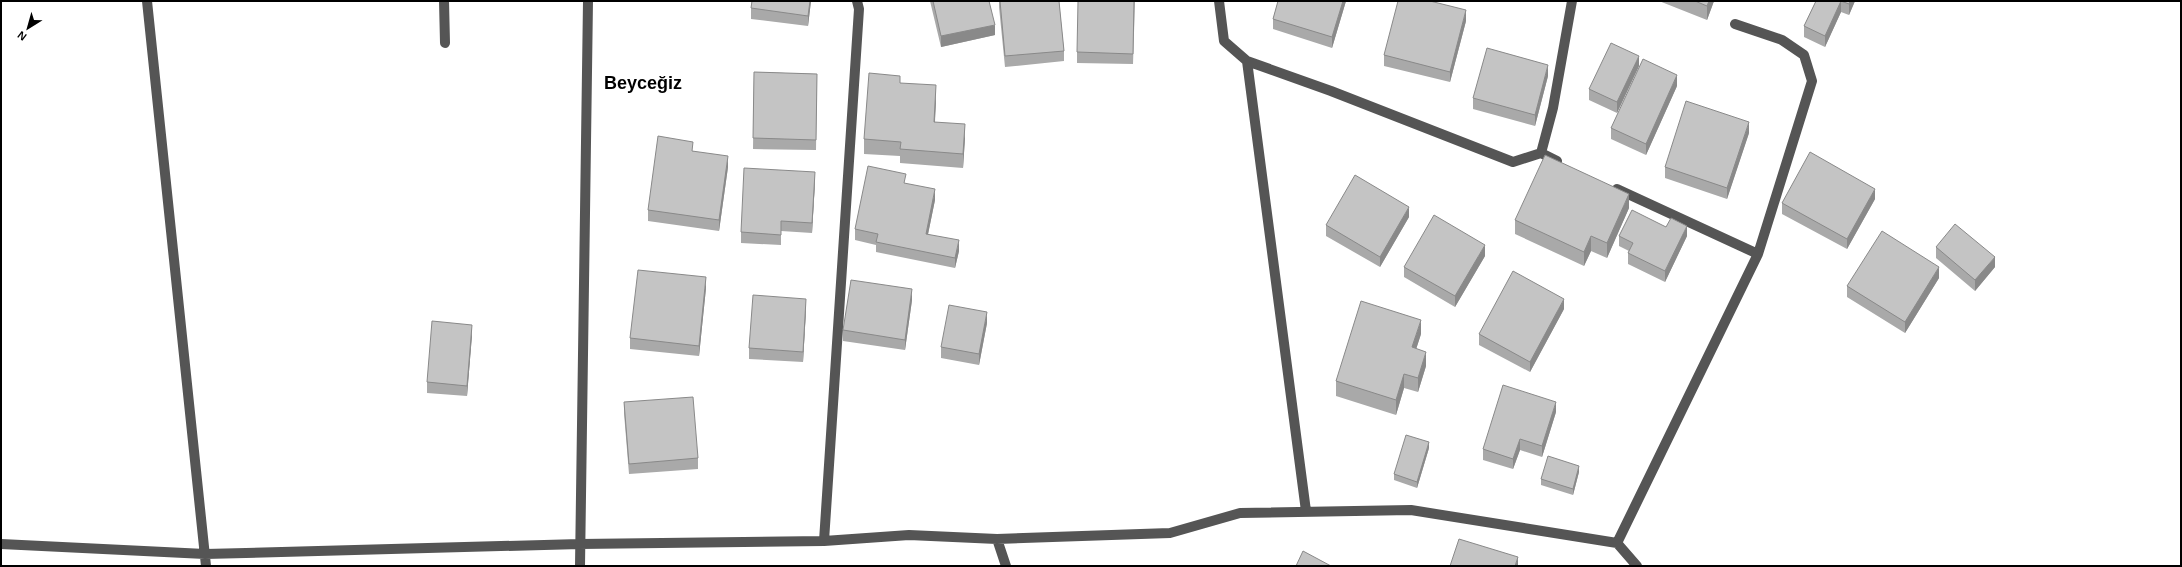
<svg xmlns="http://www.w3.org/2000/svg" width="2182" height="567" viewBox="0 0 2182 567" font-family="Arial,sans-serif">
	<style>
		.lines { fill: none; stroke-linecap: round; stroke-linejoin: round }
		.minor { stroke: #555; stroke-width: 10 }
		.wall { fill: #a9a9a9 }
		.shaded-wall { fill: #898989 }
		.building { fill: #c4c4c4; stroke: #898989 }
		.labels { text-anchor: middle; stroke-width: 3.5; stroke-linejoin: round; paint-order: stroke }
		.district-label { font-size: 18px; font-weight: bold; fill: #000; stroke: #fff }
	</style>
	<rect width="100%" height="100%" fill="#fff"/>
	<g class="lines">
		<path class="minor" d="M147,1L206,566
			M444,1L445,43
			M1219,1L1224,41L1247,61L1331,91L1513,162L1541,153L1553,108L1572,1
			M1735,24L1782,40L1804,55L1812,81L1758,254
			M1247,61L1306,511
			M1541,153L1557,161
			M997,539L1006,566
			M824,541L859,9L857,1
			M1617,543L1637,566
			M1,544L205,554L580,544L824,541L909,535L997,539L1170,533L1240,513L1411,510L1617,543L1758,254L1617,189
			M580,566L588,1"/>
	</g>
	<path class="wall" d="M752,1H811L808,26L751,19V8Z
		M930,1H989L995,35L941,47Z
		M999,1H1059L1064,51V61L1005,67L999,7Z
		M1135,1L1133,64L1077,63V52Z
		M1278,1H1346L1332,48L1273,29V19Z
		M1659,1H1714L1707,20Z
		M1816,1H1855L1849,15L1841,12L1825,47L1804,37V26Z
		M1466,21L1450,82L1384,66V55Z
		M1639,66L1617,113L1589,100V89Z
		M754,72L817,74L816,150L753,149Z
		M1548,76L1535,126L1473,109V98Z
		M900,83L936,100L935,122L965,138L963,168L900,163V156L864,154V139Z
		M1677,86L1646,155L1611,139V128Z
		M1749,133L1727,199L1665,178V167Z
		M693,151L728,167L719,231L648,221V210Z
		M815,182L812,233L781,231V245L741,243V232Z
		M906,184L935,200L928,234L959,251L955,268L876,252V245L855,240V229Z
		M1875,199L1847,249L1782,214V203Z
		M1629,208L1607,258L1591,251L1584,266L1515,234V220Z
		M1409,217L1380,267L1326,236V225Z
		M1666,227L1687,236L1665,282L1628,264V253L1629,251L1619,246V236Z
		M1936,247L1995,267L1975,291L1936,258Z
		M1485,256L1455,307L1404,277V267Z
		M1939,278L1905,333L1847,297V286Z
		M706,288L699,356L630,349V338Z
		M912,300L905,350L843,341V330Z
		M1564,309L1530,372L1479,345V334Z
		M806,310L803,362L749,359V348Z
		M987,323L979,365L941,358V347Z
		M1421,334L1416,349L1426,366L1418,392L1404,388L1396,415L1336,396V381Z
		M472,335L467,396L427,393V382Z
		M624,402L698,458V469L629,474L624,413Z
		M1556,412L1542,457L1520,450L1513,469L1483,460V449Z
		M1429,448L1417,488L1394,480V474Z
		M1579,472L1573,495L1541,485V479Z"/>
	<path class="shaded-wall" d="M810,1H811L808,26V16Z
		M1343,1H1346L1332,48V37Z
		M1709,1H1714L1707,20V6Z
		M1841,1V12L1825,47V36Z
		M1850,1H1855L1849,15V4Z
		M1466,10V21L1450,82V72Z
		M995,25V35L941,47V36Z
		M1639,56V66L1617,113V102Z
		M1548,65V76L1535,126V115Z
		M1677,75V86L1646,155V144Z
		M936,85V100L934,136V122Z
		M1749,122V133L1727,199V188Z
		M965,124V138L963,168V154Z
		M728,156V167L719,231V220Z
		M815,172V182L812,233V223Z
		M935,189V200L926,244V234Z
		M1875,189V199L1847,249V239Z
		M1629,194V208L1607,258V243Z
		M1409,207V217L1380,267V257Z
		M1687,226V236L1665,282V271Z
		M1591,236V251L1584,266V252Z
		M959,240V251L955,268V258Z
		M1485,245V256L1455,307V296Z
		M1995,257V267L1975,291V280Z
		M1939,267V278L1905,333V322Z
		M706,277V288L699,356V346Z
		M912,289V300L905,350V340Z
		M806,299V310L803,362V352Z
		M1564,299V309L1530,372V362Z
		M987,312V323L979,365V354Z
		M1421,320V334L1412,362V347Z
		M472,325V335L467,396V386Z
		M1426,352V366L1418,392V378Z
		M1404,374V388L1396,415V400Z
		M1556,402V412L1542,457V446Z
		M1520,439V450L1513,469V459Z
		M1429,442V448L1417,488V482Z
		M1579,466V472L1573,495V489Z
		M1518,557V566H1515Z"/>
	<path class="building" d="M752,1H810L808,16L751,8Z
		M933,1H989L995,25L941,36Z
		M1000,1H1059L1064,51L1005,56Z
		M1078,1H1134L1133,54L1077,52Z
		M1278,1H1343L1332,37L1273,19Z
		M1398,1H1430L1466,10L1450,72L1384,55Z
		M1695,1H1709L1707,6Z
		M1816,1H1850L1849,4L1841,1L1825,36L1804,26Z
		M1611,43L1639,56L1617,102L1589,89Z
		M1487,48L1548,65L1535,115L1473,98Z
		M1643,59L1677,75L1646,144L1611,128Z
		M754,72L817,74L816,140L753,138Z
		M869,73L900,76V83L936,85L934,122L965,124L963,154L900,149L901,142L864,139Z
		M1686,101L1749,122L1727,188L1665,167Z
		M658,136L693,142L692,151L728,156L719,220L648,210Z
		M1810,152L1875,189L1847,239L1782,203Z
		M1545,155L1629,194L1607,243L1591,236L1584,252L1515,220Z
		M868,166L906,174L904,183L935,189L926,234L959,240L955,258L876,242L878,234L855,229Z
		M744,168L815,172L812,223L781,221V235L741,232Z
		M1355,175L1409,207L1380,257L1326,225Z
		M1632,210L1666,227L1671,218L1687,226L1665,271L1628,253L1633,243L1619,236Z
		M1434,215L1485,245L1455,296L1404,267Z
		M1955,224L1995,257L1975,280L1936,247Z
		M1882,231L1939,267L1905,322L1847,286Z
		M638,270L706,277L699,346L630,338Z
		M1513,271L1564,299L1530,362L1479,334Z
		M851,280L912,289L905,340L843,330Z
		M753,295L806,299L803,352L749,348Z
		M1361,301L1421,320L1412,347L1426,352L1418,378L1404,374L1396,400L1336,381Z
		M949,305L987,312L979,354L941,347Z
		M432,321L472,325L467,386L427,382Z
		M1503,385L1556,402L1542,446L1520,439L1513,459L1483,449Z
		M693,397L698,458L629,464L624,402Z
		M1406,435L1429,442L1417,482L1394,474Z
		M1548,456L1579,466L1573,489L1541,479Z
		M1459,539L1518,557L1515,566H1450Z
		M1303,551L1331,566H1296Z"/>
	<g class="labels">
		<g class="district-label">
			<text x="643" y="89">Beyceğiz</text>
		</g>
	</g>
	<rect width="2182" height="567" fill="none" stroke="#000000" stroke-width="4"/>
	<g transform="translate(28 28) rotate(217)" stroke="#ffffff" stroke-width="3" paint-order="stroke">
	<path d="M0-3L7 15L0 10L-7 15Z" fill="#000000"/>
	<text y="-6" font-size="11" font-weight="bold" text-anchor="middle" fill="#000000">N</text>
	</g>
</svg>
